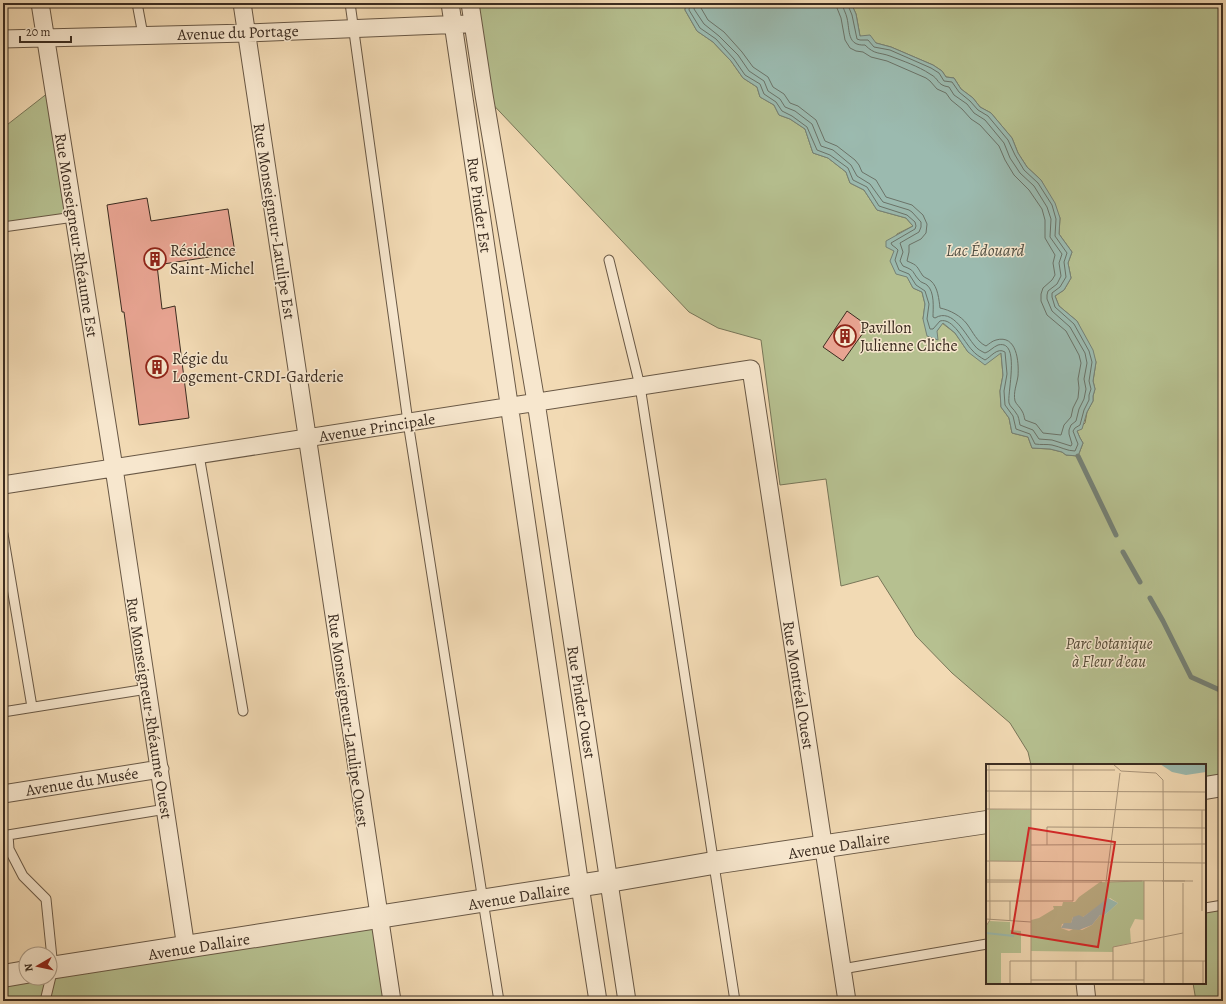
<svg xmlns="http://www.w3.org/2000/svg" width="1226" height="1004" viewBox="0 0 1226 1004" font-family="Alegreya,serif">
	<style>
		.green { fill: #b6c090; stroke: #787658 }
		.water { fill: #9bbaaf; stroke: #758176 }
		.lines { fill: none; stroke-linecap: round; stroke-linejoin: round }
		.shore { stroke: #6b7368; stroke-width: 1 }
		.stream { stroke: #758176; stroke-width: 5 }
		.building { fill: #e9a593; stroke: #3b2c20 }
		.service-casing { stroke: #695845; stroke-width: 11 }
		.minor-casing { stroke: #695845; stroke-width: 19 }
		.tertiary-casing { stroke: #695845; stroke-width: 24 }
		.service { stroke: #f7e7ce; stroke-width: 9 }
		.minor { stroke: #f7e7ce; stroke-width: 17 }
		.tertiary { stroke: #f7e7ce; stroke-width: 22 }
		.labels { text-anchor: middle; stroke-width: 3; stroke-linejoin: round; paint-order: stroke }
		.street-label { font-size: 16px; fill: #3b2c20; stroke: #f7e7ce }
		.poi-label { font-size: 16px; fill: #3b2c20; stroke: #f7e7ce; text-anchor: start }
		.park-label { font-size: 16px; font-style: italic; fill: #544a36; stroke: #f7e7ce }
		.water-label { font-size: 17px; font-style: italic; fill: #535044; stroke: #f7e7ce }
		.inset-river { fill: none; stroke: #9bbaaf; stroke-width: 2 }
		.inset-road { fill: none; stroke: #a99479; stroke-width: 1 }
		.view { fill: #d62828; fill-opacity: 0.15; stroke: #d62828; stroke-width: 2 }
		.inset-edge { fill: none; stroke: #3b2c20; stroke-width: 2 }
	</style>
	<rect width="100%" height="100%" fill="#f2dab4"/>
	<filter id="stains"><feTurbulence type="fractalNoise" baseFrequency=".005" numOctaves="4"/><feColorMatrix values="0 0 0 0 .2 0 0 0 0 .09 0 0 0 0 .02 0 0 0 .5 -.17"/></filter>
	<radialGradient id="worn" r=".72"><stop offset=".6" stop-color="#630" stop-opacity="0"/><stop offset="1" stop-color="#630" stop-opacity=".3"/></radialGradient>
	<path class="green" d="M470,3H686L685,10L697,31L713,42L731,61L743,78L757,87L760,97L774,105L779,115L790,119L805,129L813,153L828,158L846,172L850,183L864,190L877,210L906,218L913,226L897,234L894,251L913,288L922,292L925,304L923,319L937,331L942,323L955,333L968,352L1001,353L1003,375L1000,391L1001,407L1009,418L1012,433L1028,437L1032,448L1050,449L1062,452L1066,455L1078,456L1083,443L1080,438L1077,431L1085,423L1087,412L1093,401V396L1095,389L1093,381L1096,362L1077,321L1059,306L1055,296L1064,290L1071,278L1068,263L1072,252L1059,234L1060,218L1041,180L1027,167L1018,153L1012,138L991,113L980,107L973,98L961,89L954,78L946,77L942,71L933,65L891,47L876,43L860,36L856,14L851,3H1223V785L1205,788V765H1031L1028,752L1010,723L952,673L916,636L878,576L841,586L826,479L780,485L761,340L718,328L689,312L484,95Z
		M53,89L74,217L3,227V128Z
		M1223,905V1001H1196L1193,983H1205V908Z
		M372,925L384,1001H3V984L39,978H50Z"/>
	<path class="water" d="M686,3H851L856,14L860,36L870,35L876,43L891,47L933,65L942,71L946,77L954,78L961,89L973,98L980,107L991,113L1012,138L1018,153L1027,167L1041,180L1055,203L1060,218L1059,234L1072,252L1068,263L1071,278L1064,290L1055,296L1059,306L1077,321L1093,350L1096,362L1093,381L1095,389L1093,396V401L1087,412L1082,429L1077,431L1080,438L1083,443L1078,456L1066,455L1062,452L1050,449L1032,448L1028,437L1012,433L1009,418L1001,407L1000,391L1003,375L1001,353L985,365L968,352L955,333L943,323L937,331L938,340L927,336L923,319L925,304L922,292L913,288L907,277L896,274L890,261L894,251L886,247V241L913,226L906,218L877,210L864,190L850,183L846,172L828,158L813,153L805,129L790,119L779,115L774,105L760,97L757,87L743,78L731,61L713,42L697,31L685,10Z"/>
	<g class="lines">
		<path class="shore" d="M690,3L689,10L700,28L716,39L734,59L745,75L760,84L764,94L776,102L782,111L792,116L807,127L817,150L830,155L848,168L853,180L867,187L879,206L907,215L915,222L916,226L915,229L891,243L892,245L896,248L898,250L895,260L899,270L909,274L916,285L925,291L929,304L927,319L930,329H933L940,321C953,317 964,342 972,350C975,354 980,357 985,360C991,357 997,347 1005,352L1007,374L1004,391L1005,405L1013,416L1016,429L1030,434L1035,444C1041,445 1047,444 1052,445C1061,447 1067,451 1075,451L1078,444L1076,439L1073,431L1075,428L1080,425L1084,410L1089,400V395L1091,389L1089,381L1092,362L1089,351L1074,324L1055,307L1052,297V293L1060,287L1066,277L1064,262L1067,253L1055,236L1056,219L1052,205L1038,183L1024,170L1015,155L1008,140L988,116L978,110L970,101L959,92L952,82L944,81L939,73L931,68L890,50L874,47L868,40H860L857,39L852,15L847,3
			M695,3L694,9L704,24L719,36L738,55L749,71L764,81L768,91L780,99L785,107L795,111L812,124L821,146L833,150L851,165L857,176L870,184L883,202L909,210L912,212L921,222V227L919,232L900,243L903,252L900,261L903,266C916,271 911,271 919,280C921,283 925,283 927,285C935,292 933,308 933,317L935,318C953,307 966,336 975,346C977,349 981,351 985,353C989,352 993,347 998,345C1021,339 1007,393 1009,403C1010,407 1014,409 1016,413C1019,416 1019,421 1020,425L1033,430L1039,439L1052,440L1071,446L1072,444L1069,434V430L1071,425L1076,421L1079,409L1084,399L1086,389L1084,379L1087,363L1085,353L1070,327L1052,311L1047,299V295L1048,291L1057,284L1061,276L1059,263L1062,254L1050,237L1051,219L1047,207L1034,186L1020,173L1010,158L1004,143L985,120L974,113L967,104L954,95L949,87C936,85 940,79 930,74C918,66 903,61 890,56C879,52 875,55 865,45C847,46 850,31 847,18C846,13 843,9 842,3
			M701,3V8L708,20L724,32L742,52L753,67L768,77L773,87L784,94L790,103L798,106L816,120L825,141L837,146L855,160L859,165L862,172L876,180L886,197L912,205L923,215L927,224L926,233L921,239L909,245V252L907,261C919,266 916,266 923,276C925,278 929,279 931,281C938,287 939,300 940,308C950,310 961,316 967,324C973,332 977,342 986,346C989,344 992,341 996,340C1017,334 1019,362 1018,376C1017,384 1013,392 1015,401C1016,404 1020,407 1022,411C1024,414 1024,417 1025,420L1036,424L1043,433L1061,435L1064,425L1071,417L1073,408L1078,398L1079,388L1078,379L1081,363L1079,355L1066,331L1047,315L1041,301V294L1043,288L1052,280L1055,275L1053,263L1055,255L1045,238V220L1042,209L1029,190L1014,175L1005,160L999,146L980,125L971,119L962,109L951,100L946,93L937,89L930,81L926,78L887,61L871,57L863,52L856,51L850,48L845,40L841,18L837,8L836,3"/>
		<path class="stream" d="M1078,456L1116,535
			M1123,552L1140,582
			M1150,598L1163,621L1191,677L1222,691"/>
	</g>
	<path class="building" d="M147,198L151,221L228,209L235,253L157,265L162,309L175,306L189,418L139,425L124,312H122L107,205Z
		M847,311L868,326L843,361L823,347Z"/>
	<g class="lines">
		<g class="service-casing">
			<path id="service" d="M137,3L143,35
				M350,3L408,422L483,901L499,1001
				M3,227L74,217
				M609,260L640,386L735,1001
				M199,455L243,711
				M3,534L32,707
				M3,712L147,689
				M1205,908L1223,905
				M842,969L987,944
				M47,1001L46,997L53,968L46,899L23,876L9,849L8,835L166,809"/>
		</g>
		<g class="minor-casing">
			<path id="minor" d="M40,3L114,468L186,948
				M242,3L392,1001
				M450,3L580,886L598,1001
				M470,3L484,95L536,402L627,1001
				M3,39L247,33L465,24
				M3,485L751,369L847,1001
				M3,794L160,769
				M1085,983L1087,1001"/>
		</g>
		<g class="tertiary-casing">
			<path id="tertiary" d="M1205,788L1223,785
				M50,968L609,881L713,863L987,822
				M3,976L26,972"/>
		</g>
		<use href="#service" class="service"/>
		<use href="#minor" class="minor"/>
		<use href="#tertiary" class="tertiary"/>
	</g>
	<defs>
		<g id="building-ring" transform="scale(1.15)"><circle r="9.5" fill="#f7e7ce" stroke="#8f2418" stroke-width="1.5"/><path d="M-4-6H4V6H1V3H-1V6H-4ZM-2.5-4.3h1.7v1.8h-1.7ZM.8-4.3h1.7v1.8H.8ZM-2.5-1h1.7V.8h-1.7ZM.8-1h1.7V.8H.8Z" fill="#8f2418"/></g>
	</defs>
	<g fill-rule="evenodd">
		<use href="#building-ring" x="155" y="259"/>
		<use href="#building-ring" x="845" y="336"/>
		<use href="#building-ring" x="157" y="367"/>
	</g>
	<g class="labels">
		<g class="street-label">
			<text transform="translate(238 32) rotate(-2)" y="6">Avenue du Portage</text>
			<text transform="translate(480 205) rotate(82)" y="6">Rue Pinder Est</text>
			<text transform="translate(275 221) rotate(81)" y="6">Rue Monseigneur-Latulipe Est</text>
			<text transform="translate(77 235) rotate(81)" y="6">Rue Monseigneur-Rhéaume Est</text>
			<text transform="translate(377 427) rotate(-9)" y="6">Avenue Principale</text>
			<text transform="translate(799 685) rotate(81)" y="6">Rue Montréal Ouest</text>
			<text transform="translate(582 702) rotate(81)" y="6">Rue Pinder Ouest</text>
			<text transform="translate(150 708) rotate(81)" y="6">Rue Monseigneur-Rhéaume Ouest</text>
			<text transform="translate(349 720) rotate(82)" y="6">Rue Monseigneur-Latulipe Ouest</text>
			<text transform="translate(82 781) rotate(-9)" y="6">Avenue du Musée</text>
			<text transform="translate(839 845) rotate(-9)" y="6">Avenue Dallaire</text>
			<text transform="translate(519 896) rotate(-9)" y="6">Avenue Dallaire</text>
			<text transform="translate(199 946) rotate(-9)" y="6">Avenue Dallaire</text>
		</g>
		<g class="poi-label">
			<text x="170" y="256">Résidence<tspan x="170" dy="18">Saint-Michel</tspan></text>
			<text x="860" y="333">Pavillon<tspan x="860" dy="18">Julienne Cliche</tspan></text>
			<text x="172" y="364">Régie du<tspan x="172" dy="18">Logement-CRDI-Garderie</tspan></text>
		</g>
		<g class="park-label">
			<text x="1109" y="649">Parc botanique<tspan x="1109" dy="18">à Fleur d'eau</tspan></text>
		</g>
		<g class="water-label">
			<text x="985" y="256">Lac Édouard</text>
		</g>
	</g>
	<g transform="translate(986 764)">
		<rect width="220" height="220" fill="#f2dab4"/>
		<path d="M4,45L45,46V97H4ZM158,117V156L149,155L144,165L145,179L127,183V188L45,187V156L53,154L68,145L67,142H76L77,138H89L93,133L114,118ZM124,134L132,139L119,151H114L106,161L96,166L89,164L83,167L75,164L76,160L85,159L87,153H97ZM3,157L24,158V166L35,167V189H15V220H0V162Z" fill="#b6c090" fill-rule="evenodd"/>
		<path d="M174,0H220V8L200,11L186,8ZM122,134L132,139L119,151H114L106,161L93,166L75,164L78,159H85L87,153L93,151L97,153Z" fill="#9bbaaf"/>
		<path class="inset-river" d="M0,169L28,172"/>
		<path class="inset-road" d="M45,0V220M127,0L135,7L170,9L177,16L178,220M0,6H129M0,27L220,28M0,45L220,46M45,81L220,80M61,81V63L220,64M0,97L220,99M0,116L207,117M158,117V220M176,117H199M0,118H116M120,118L134,9M123,118L156,117M0,137H87V0M24,137V157M216,147V46M0,155L45,158M0,162L4,156L3,0M217,197V219M45,216H158M90,216V197M127,216V183L197,169M24,220V197H220M197,220V119"/>
		<path class="view" d="M43,64L129,78L112,183L26,169Z"/>
		<rect width="220" height="220" class="inset-edge"/>
	</g>
	<rect width="1226" height="1004" fill="none" stroke="#f2dab4" stroke-width="16"/>
	<rect x="4" y="4" width="1218" height="996" fill="none" stroke="#3b2c20" stroke-width="2"/>
	<rect x="8" y="8" width="1210" height="988" fill="none" stroke="#3b2c20"/>
	<g transform="translate(38 966) rotate(261)"><circle r="19" fill="#f7e7ce" stroke="#ac9c88"/>
	<path d="M0-3L7 15L0 10L-7 15Z" fill="#8f2418"/>
	<text y="-6" font-size="11" font-weight="bold" text-anchor="middle" fill="#3b2c20">N</text>
	</g>
	<path d="M20 36v6h51v-6" fill="none" stroke="#3b2c20" stroke-width="2"/>
	<text x="26" y="36" font-size="12" fill="#3b2c20" stroke="#f7e7ce" stroke-width="3" paint-order="stroke">20 m</text>
	<rect width="100%" height="100%" filter="url(#stains)"/>
	<rect width="100%" height="100%" fill="url(#worn)"/>
</svg>
